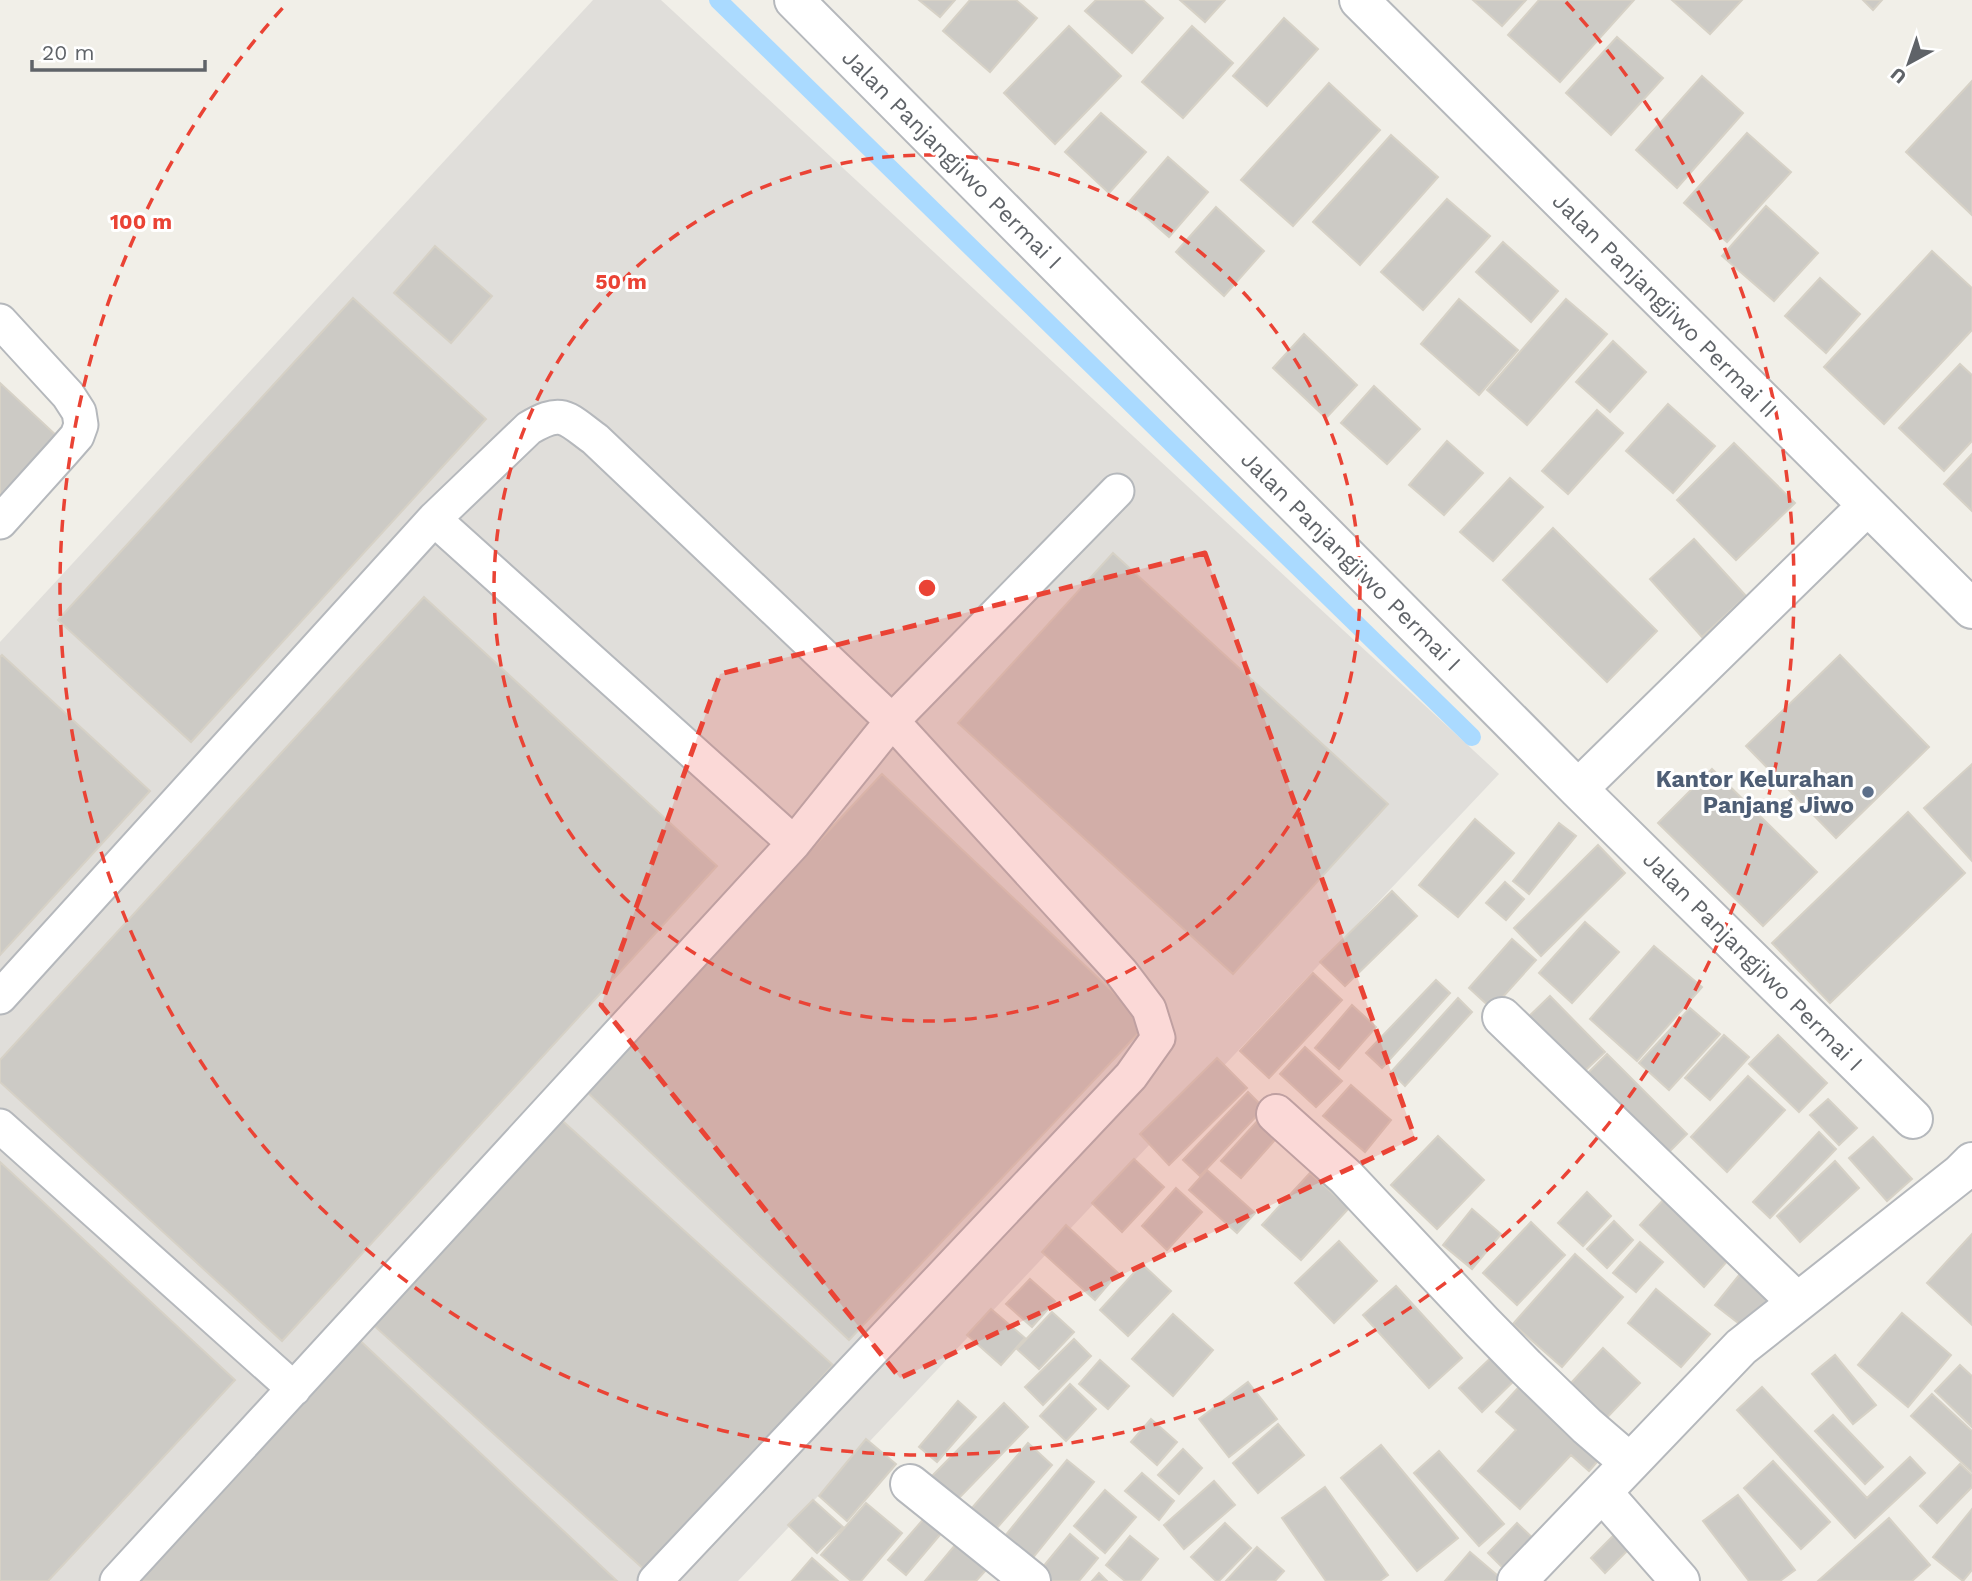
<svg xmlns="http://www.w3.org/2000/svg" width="1972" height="1581" viewBox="0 0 1972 1581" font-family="'Work Sans',sans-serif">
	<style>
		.industrial { fill: #e0deda }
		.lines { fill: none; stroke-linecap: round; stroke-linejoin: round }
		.stream { stroke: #aadaff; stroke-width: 18 }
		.building { fill: #cccac5; stroke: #d6d1c6; stroke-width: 2 }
		.service-casing { stroke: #b5b8bc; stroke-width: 37 }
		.minor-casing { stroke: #b5b8bc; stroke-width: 42 }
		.service { stroke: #fff; stroke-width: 33 }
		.minor { stroke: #fff; stroke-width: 38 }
		.marked { fill: #ea4335; fill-opacity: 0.2; stroke: #ea4335; stroke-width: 5; stroke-dasharray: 14 9; stroke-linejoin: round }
		.ring { fill: none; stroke: #ea4335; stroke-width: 3.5; stroke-dasharray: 12 9 }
		.service-dot { fill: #5c6f8a; stroke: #fff; stroke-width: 2.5 }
		.labels { text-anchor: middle; stroke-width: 6; stroke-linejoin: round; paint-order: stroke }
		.street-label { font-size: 23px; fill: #5f6368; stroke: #fff }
		.service-label { font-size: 23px; font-weight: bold; fill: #4e5e75; stroke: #fff; text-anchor: end }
		.centre { fill: #ea4335; stroke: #fff; stroke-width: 3.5 }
		.ring-label { font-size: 21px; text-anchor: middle; font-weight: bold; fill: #ea4335; stroke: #fff; stroke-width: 6; stroke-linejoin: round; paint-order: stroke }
	</style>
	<rect width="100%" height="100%" fill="#f1efe8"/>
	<path class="industrial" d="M593,0H661L1499,774L738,1581H0V642Z"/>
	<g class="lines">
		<path class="stream" d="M718,0L1472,737"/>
	</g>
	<path class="building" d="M919,0H955L940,17Z
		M970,0H1016L1037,18L990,72L943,31Z
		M1096,0H1143L1163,18L1132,53L1085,11Z
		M1180,0H1225L1205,22Z
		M1473,0H1526L1502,26Z
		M1539,0H1634L1560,82L1508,35Z
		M1672,0H1742L1710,34Z
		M1863,0H1882L1873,10Z
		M1284,18L1318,49L1267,106L1233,76Z
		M1069,26L1121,76L1055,144L1004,93Z
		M1192,26L1233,63L1183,118L1142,82Z
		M1617,37L1663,78L1611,135L1566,93Z
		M1702,76L1743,113L1677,188L1636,150Z
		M1972,81V215L1906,152Z
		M1329,83L1380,130L1293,226L1241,180Z
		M1101,113L1146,152L1109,193L1065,152Z
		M1747,133L1791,172L1727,242L1684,203Z
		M1391,135L1438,177L1360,265L1313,222Z
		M1168,157L1208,192L1169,237L1129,202Z
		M1447,199L1490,236L1423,310L1381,272Z
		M1766,206L1818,253L1774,301L1722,256Z
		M1216,207L1264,251L1224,296L1176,252Z
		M1503,242L1558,291L1531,322L1476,272Z
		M435,246L492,296L451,343L394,293Z
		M1932,251L1972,288V330L1884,424L1824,367Z
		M1820,278L1860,314L1826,353L1785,316Z
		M353,298L486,419L191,742L58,620Z
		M1459,299L1518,350L1479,395L1421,344Z
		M1566,299L1607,334L1527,425L1487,390Z
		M1304,334L1357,385L1326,418L1273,368Z
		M1613,341L1646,372L1610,412L1576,382Z
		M1960,364L1972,375V441L1944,471L1899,428Z
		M0,383L58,437L0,498Z
		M1374,386L1420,429L1387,464L1341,423Z
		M1668,404L1715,446L1673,493L1626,451Z
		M1597,410L1623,433L1568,494L1542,471Z
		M1447,441L1483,473L1444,515L1409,485Z
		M1734,443L1795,503L1736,560L1677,500Z
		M1972,454V511L1944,484Z
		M1510,478L1543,507L1493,561L1460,532Z
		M1553,528L1657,631L1607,682L1503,580Z
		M1694,539L1746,596L1702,637L1650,579Z
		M1113,553L1388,804L1233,974L958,723Z
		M424,597L717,866L282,1341L0,1082V1060Z
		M2,655L150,791L0,955V657Z
		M1840,655L1929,747L1836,838L1746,746Z
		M1972,764V861L1924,808Z
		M1712,769L1817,872L1763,926L1658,823Z
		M882,774L1147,1024L849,1340L585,1090Z
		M1908,812L1965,873L1830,1003L1772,943Z
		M1475,819L1514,853L1458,917L1419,885Z
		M1559,823L1576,836L1529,894L1513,881Z
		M1598,845L1625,873L1541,956L1514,928Z
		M1505,882L1524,899L1506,920L1486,903Z
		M1392,891L1417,916L1345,986L1320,962Z
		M1585,922L1619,952L1572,1003L1539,973Z
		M1512,939L1536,960L1492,1009L1469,988Z
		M1654,946L1702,987L1637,1061L1590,1019Z
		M1313,973L1342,1000L1269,1078L1240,1051Z
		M1436,980L1450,993L1382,1068L1366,1053Z
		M1550,996L1605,1052L1575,1080L1522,1023Z
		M1458,998L1472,1012L1405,1086L1391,1072Z
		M1352,1005L1376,1027L1339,1069L1315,1048Z
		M1690,1008L1720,1034L1669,1090L1639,1063Z
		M1724,1035L1749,1057L1710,1100L1685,1078Z
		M1778,1035L1827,1083L1799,1112L1749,1064Z
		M1305,1047L1342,1081L1316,1107L1280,1074Z
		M1607,1054L1687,1134L1662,1159L1582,1079Z
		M1217,1058L1247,1088L1169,1165L1140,1134Z
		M1748,1076L1785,1110L1727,1172L1691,1137Z
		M1351,1085L1391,1120L1365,1152L1323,1116Z
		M1248,1092L1264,1108L1200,1176L1183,1160Z
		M1828,1099L1857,1128L1839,1145L1810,1115Z
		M556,1115L833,1365L647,1572L370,1322Z
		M1262,1116L1281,1133L1241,1178L1221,1161Z
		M1819,1132L1836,1149L1770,1218L1753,1202Z
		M1438,1136L1484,1180L1437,1229L1391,1185Z
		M1873,1137L1912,1179L1887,1201L1849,1158Z
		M1134,1159L1164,1187L1122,1232L1092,1203Z
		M1835,1161L1859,1188L1800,1242L1777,1216Z
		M0,1162L235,1380L48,1581H0Z
		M1207,1170L1255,1213L1237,1233L1189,1190Z
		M1310,1173L1349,1208L1301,1260L1262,1225Z
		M1176,1188L1202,1212L1167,1250L1142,1226Z
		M1587,1192L1611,1216L1583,1246L1558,1223Z
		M1666,1197L1730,1258L1704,1287L1640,1225Z
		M1472,1209L1501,1234L1472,1269L1443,1245Z
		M1614,1221L1633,1240L1607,1268L1587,1249Z
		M1531,1222L1565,1255L1517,1305L1483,1273Z
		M1066,1225L1118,1273L1095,1300L1042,1252Z
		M1972,1234V1325L1927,1283Z
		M1339,1241L1377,1281L1334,1323L1295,1283Z
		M1640,1242L1663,1262L1636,1292L1613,1273Z
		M1575,1254L1623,1297L1562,1367L1513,1324Z
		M1142,1264L1171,1291L1128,1336L1100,1310Z
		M1740,1274L1774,1301L1750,1332L1715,1305Z
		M1030,1279L1055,1301L1032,1327L1006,1304Z
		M1396,1286L1462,1358L1429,1388L1363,1315Z
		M1656,1289L1710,1334L1681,1367L1628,1323Z
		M991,1309L1025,1338L1001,1365L967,1335Z
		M1052,1312L1074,1332L1039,1369L1017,1349Z
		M1902,1313L1951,1355L1908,1407L1858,1365Z
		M1173,1314L1213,1350L1173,1396L1132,1359Z
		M354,1335L617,1581H123Z
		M1074,1339L1091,1356L1043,1405L1025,1387Z
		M1603,1348L1640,1383L1597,1428L1561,1394Z
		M1497,1352L1519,1376L1482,1412L1459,1388Z
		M1835,1355L1876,1405L1853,1424L1812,1374Z
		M1100,1360L1129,1386L1108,1409L1079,1384Z
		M1960,1365L1972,1376V1427L1935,1391Z
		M1528,1377L1604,1454L1589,1471L1571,1455L1520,1509L1478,1471L1516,1430L1496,1412Z
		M1248,1382L1277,1419L1229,1457L1199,1419Z
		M1070,1384L1096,1409L1066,1441L1040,1416Z
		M1762,1387L1867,1498L1910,1457L1925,1473L1855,1538L1737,1410Z
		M1932,1394L1972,1431V1472L1911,1416Z
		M958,1401L976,1417L937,1462L919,1447Z
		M1004,1403L1028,1427L957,1500L932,1476Z
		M1833,1415L1883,1467L1865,1484L1815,1431Z
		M1151,1419L1177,1442L1157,1465L1131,1442Z
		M1278,1424L1304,1455L1258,1493L1233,1463Z
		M866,1439L896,1464L847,1521L819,1496Z
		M1028,1443L1052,1465L996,1529L972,1508Z
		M1381,1445L1458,1538L1417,1571L1341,1478Z
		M1183,1449L1202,1468L1179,1494L1158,1475Z
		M1439,1451L1504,1524L1479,1546L1414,1473Z
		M1067,1460L1094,1482L1027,1565L1000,1542Z
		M1773,1461L1830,1522L1801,1549L1744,1488Z
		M1960,1464L1972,1475V1487L1937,1523L1920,1506Z
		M1142,1473L1174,1501L1159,1520L1125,1491Z
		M1214,1481L1235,1505L1184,1549L1164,1525Z
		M1325,1487L1388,1575L1380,1581H1326L1282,1518Z
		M1105,1490L1136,1517L1105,1553L1074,1526Z
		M1738,1495L1795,1570L1780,1581H1749L1703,1521Z
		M813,1500L843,1527L817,1553L788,1525Z
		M866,1503L902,1533L861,1581H851L821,1555Z
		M1972,1509V1570L1963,1581L1933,1557Z
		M927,1515L944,1530L906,1575L888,1560Z
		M1889,1518L1930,1565L1912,1581H1818Z
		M1225,1523L1251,1548L1219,1581H1216L1191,1557Z
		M1517,1523L1543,1548L1513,1578L1488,1553Z
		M1070,1534L1098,1558L1079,1581H1047L1038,1573Z
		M1615,1534L1629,1549L1605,1573L1591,1558Z
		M1130,1536L1158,1559L1140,1581H1125L1106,1565Z
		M956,1544L986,1570L976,1581H925Z
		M1257,1547L1284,1571L1275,1581H1226Z
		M1470,1552L1504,1581H1445Z
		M812,1558L838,1581H792Z
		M1099,1573L1107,1581H1092Z"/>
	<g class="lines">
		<g class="service-casing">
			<path id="service" d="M0,321L68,395L79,412L81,425L77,436L63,452L0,522
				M434,519L794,843
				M0,997L434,519L529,428C563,408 566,418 595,439L892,721L1121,972L1149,1009L1158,1038L1131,1076L655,1581
				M0,1126L294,1389
				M117,1581L794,843L892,721L1117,491"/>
		</g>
		<g class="minor-casing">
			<path id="minor" d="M794,0L1578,789L1913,1119
				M1359,0L1972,609
				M1578,789L1867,506
				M1502,1017L1797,1302
				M1276,1114L1346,1177L1482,1322L1526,1367L1587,1426L1630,1463
				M910,1484L1031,1581
				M1602,1492L1680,1581
				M1517,1581L1741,1347L1960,1174L1972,1162"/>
		</g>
		<use href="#service" class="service"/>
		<use href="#minor" class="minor"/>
	</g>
	<path class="marked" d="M1205,553L1415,1138L900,1378L601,1005L720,674Z"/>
	<g class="ring">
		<circle cx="927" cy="588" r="433"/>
		<path d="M1566 2A867 867 0 1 1 288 2"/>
	</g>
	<circle class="service-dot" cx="1868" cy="792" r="7"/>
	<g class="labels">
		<g class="street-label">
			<text transform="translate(952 159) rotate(45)" y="8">Jalan Panjangjiwo Permai I</text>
			<text transform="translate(1665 305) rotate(45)" y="8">Jalan Panjangjiwo Permai II</text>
			<text transform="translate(1351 561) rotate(45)" y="8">Jalan Panjangjiwo Permai I</text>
			<text transform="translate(1753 961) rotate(45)" y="8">Jalan Panjangjiwo Permai I</text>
		</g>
		<g class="service-label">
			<text x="1854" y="787">Kantor Kelurahan<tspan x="1854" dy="26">Panjang Jiwo</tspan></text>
		</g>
	</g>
	<circle cx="927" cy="588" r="10" class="centre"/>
	<g class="ring-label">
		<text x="141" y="229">100 m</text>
		<text x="621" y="289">50 m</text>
	</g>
	<g transform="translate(1909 63) rotate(220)" stroke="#ffffff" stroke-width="5" paint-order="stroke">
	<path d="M0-5L12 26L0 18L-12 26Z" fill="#5f6368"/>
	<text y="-10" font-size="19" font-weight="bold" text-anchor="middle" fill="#5f6368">U</text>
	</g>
	<path d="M32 60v10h173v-10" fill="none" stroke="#5f6368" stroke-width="3.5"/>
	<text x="42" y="60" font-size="21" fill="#5f6368" stroke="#ffffff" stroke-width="5" paint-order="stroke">20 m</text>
</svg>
